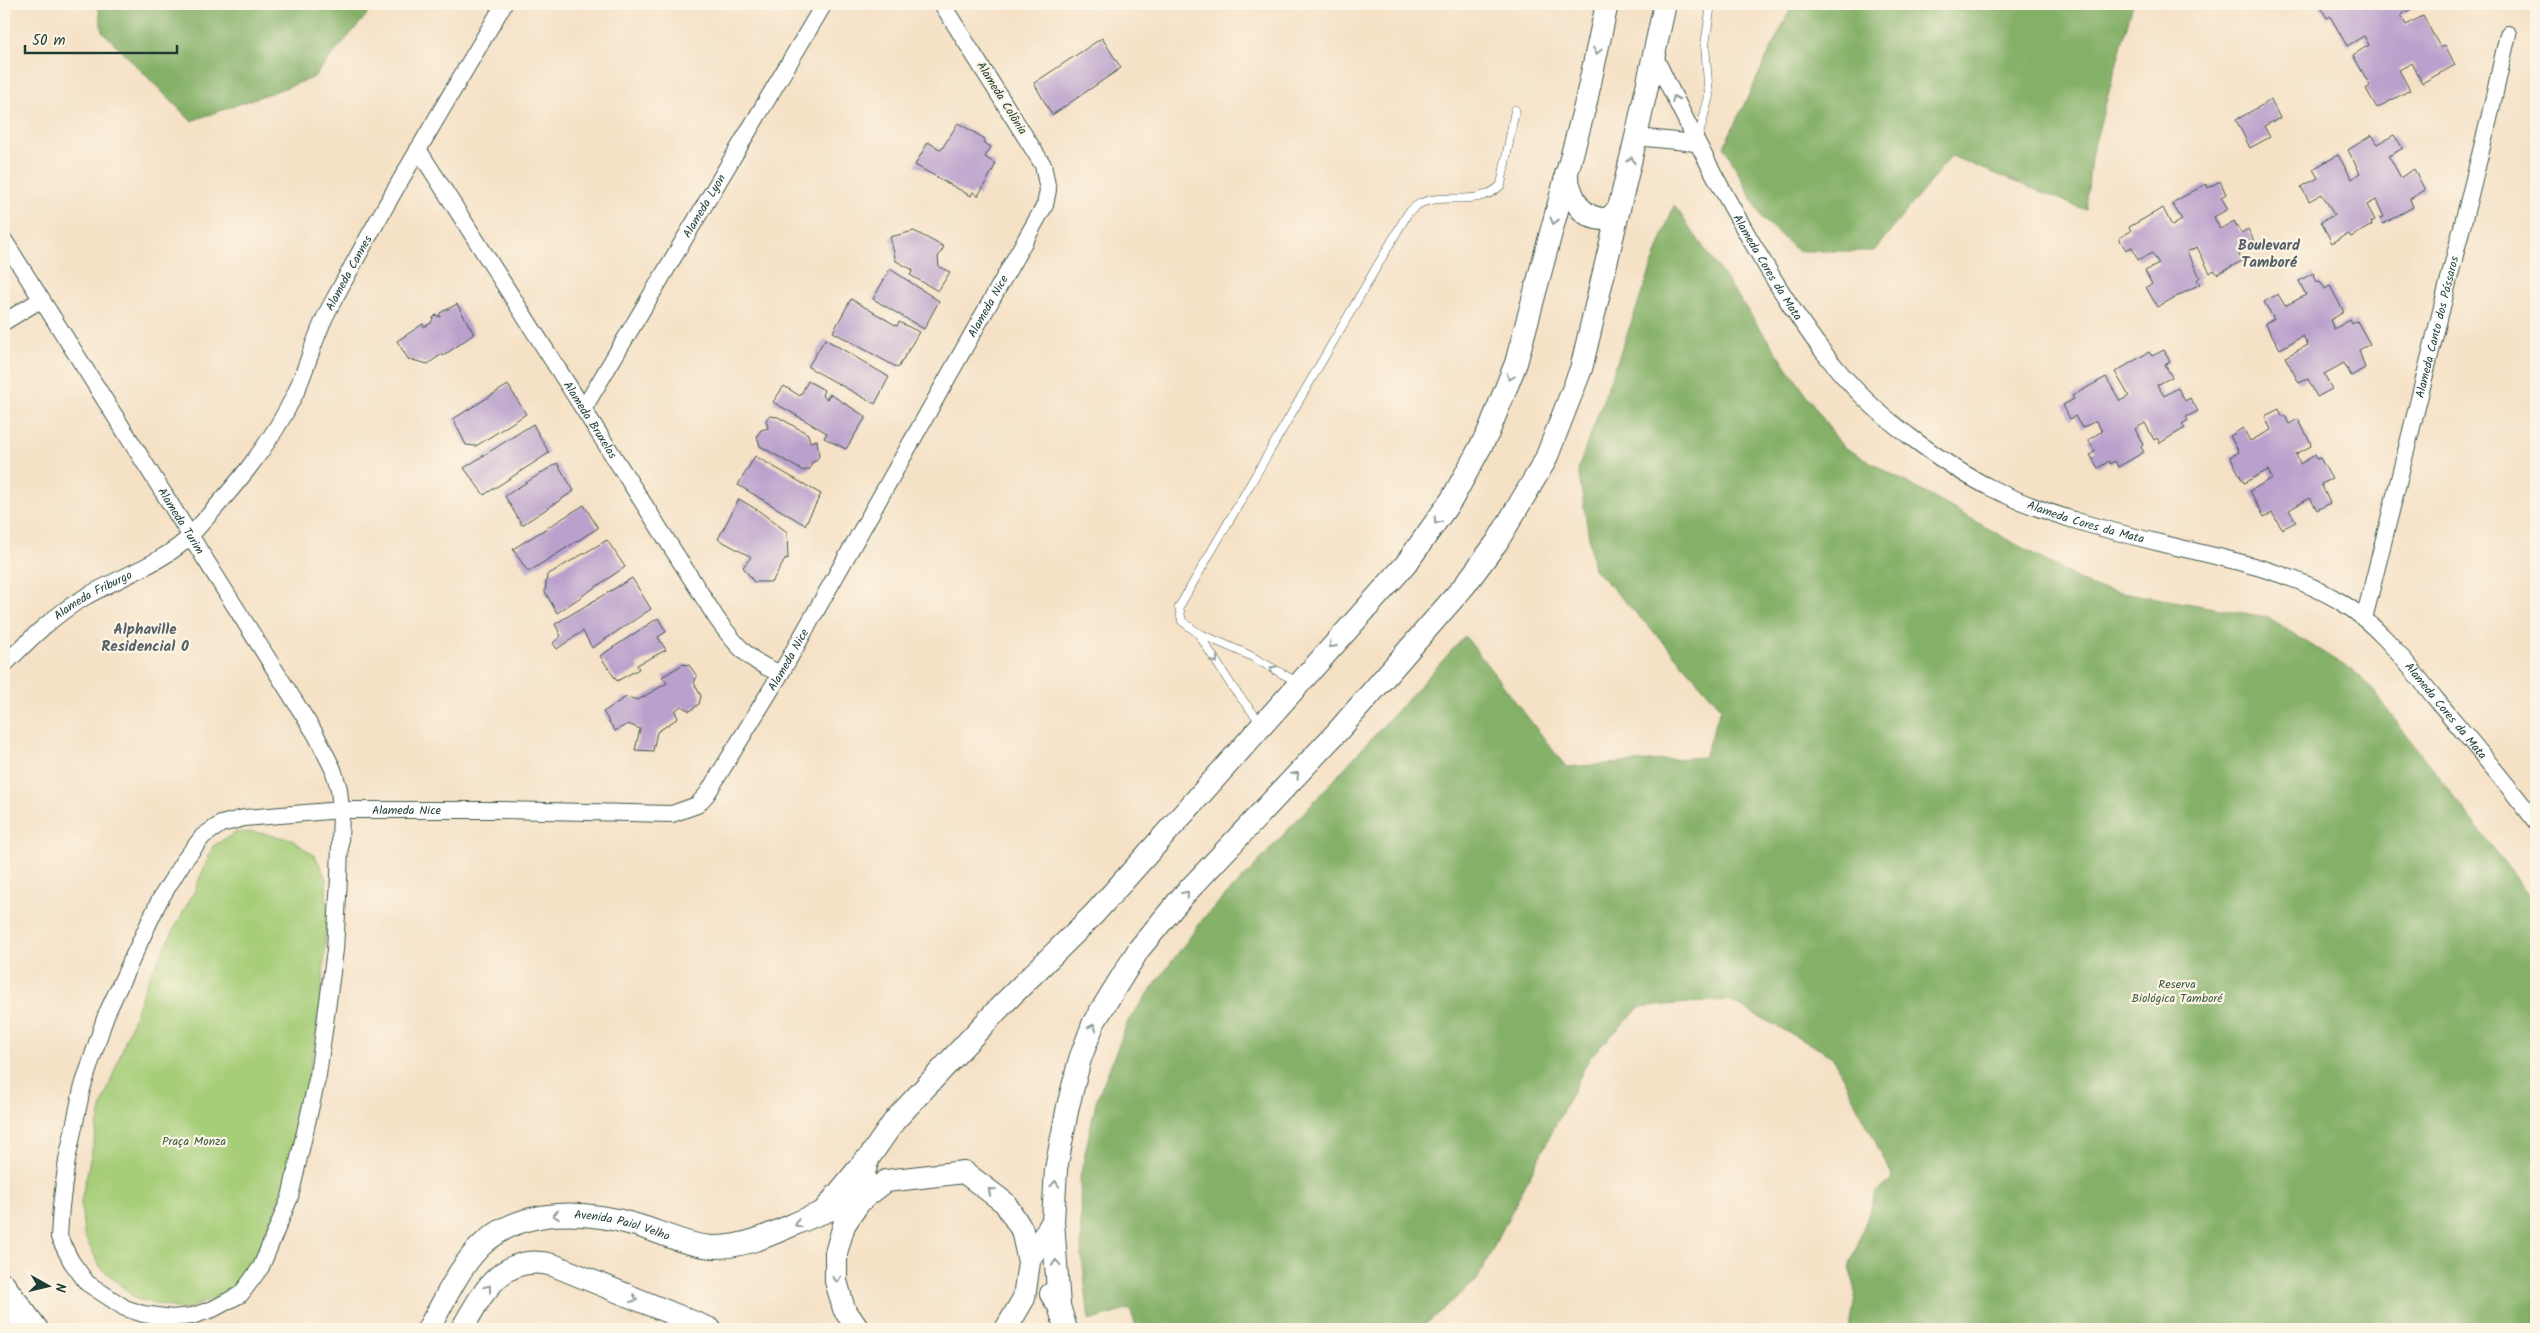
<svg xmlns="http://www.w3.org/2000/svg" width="2540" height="1333" viewBox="0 0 2540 1333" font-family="Kalam,sans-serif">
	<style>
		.green { fill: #a6cd78; stroke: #628556 }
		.forest { fill: #84b068; stroke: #52764e }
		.building { fill: #baa0cc }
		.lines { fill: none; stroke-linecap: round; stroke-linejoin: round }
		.lane-casing { stroke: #3f564a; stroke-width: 9 }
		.street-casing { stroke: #3f564a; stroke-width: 18 }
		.secondary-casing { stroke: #3f564a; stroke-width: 24 }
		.lane { stroke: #fff; stroke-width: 8 }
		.street { stroke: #fff; stroke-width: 16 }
		.secondary { stroke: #fff; stroke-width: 22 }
		.oneway { stroke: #8f9e9a }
		.labels { text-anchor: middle; stroke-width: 4.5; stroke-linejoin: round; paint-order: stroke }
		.street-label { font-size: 12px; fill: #1f3d34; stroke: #fcf5e5 }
		.park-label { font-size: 12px; fill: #3a5a42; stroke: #fcf5e5 }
		.quarter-label { font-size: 15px; font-weight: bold; fill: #556069; stroke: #fcf5e5 }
	</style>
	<rect width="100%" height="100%" fill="#fcf5e5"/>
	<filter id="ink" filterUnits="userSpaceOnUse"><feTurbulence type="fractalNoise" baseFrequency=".02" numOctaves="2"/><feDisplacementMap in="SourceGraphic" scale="10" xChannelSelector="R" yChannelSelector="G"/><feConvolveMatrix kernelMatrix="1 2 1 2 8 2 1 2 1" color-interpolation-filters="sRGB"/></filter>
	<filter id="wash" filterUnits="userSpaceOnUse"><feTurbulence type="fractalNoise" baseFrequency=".0096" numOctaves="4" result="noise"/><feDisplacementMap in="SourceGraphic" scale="20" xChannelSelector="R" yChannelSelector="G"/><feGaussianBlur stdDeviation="1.12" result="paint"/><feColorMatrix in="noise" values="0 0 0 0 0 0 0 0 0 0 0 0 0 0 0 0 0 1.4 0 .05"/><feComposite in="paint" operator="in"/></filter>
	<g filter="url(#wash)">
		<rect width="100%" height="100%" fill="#f5e1c6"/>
		<path class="green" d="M254,832L291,839L316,857L326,879L327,915L322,992L314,1049L290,1165L260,1259L242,1281L224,1294L185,1310L136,1299L101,1268L84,1235L81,1201L102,1105L148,979L195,890L213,846L235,833Z"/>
		<path class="forest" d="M98,4H376L313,78L191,121L102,31Z
			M1793,4H2133L2091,157L2086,210L1951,156L1874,251H1797L1762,218L1724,146Z
			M1674,205L1842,446L2092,587L2267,617L2362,677L2536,904V1329H1850L1856,1290L1849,1268L1876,1193L1891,1181L1892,1175L1832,1056L1728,1000L1640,1007L1590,1057L1477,1280L1420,1329H1137L1130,1309L1089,1321L1081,1248L1080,1177L1096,1102L1128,1021L1206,915L1254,867L1465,636L1566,767L1704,757L1721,708L1665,644L1594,569L1578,469Z"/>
		<g id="blocks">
			<path class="building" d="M2319,4H2417L2418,5L2401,15L2406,25L2423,16L2440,47L2445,45L2455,65L2422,83L2412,63L2399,70L2410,90L2377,108L2366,89L2370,86L2353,55L2369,45L2364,36L2347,46L2330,16L2327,18Z
				M1102,38L1121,68L1052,115L1034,83Z
				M2271,100L2280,118L2264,126L2270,137L2250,148L2236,120Z
				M958,123L985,139L983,142L991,147L985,157L996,164L978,196L973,192L971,196L915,165L928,142L941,150Z
				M2372,135L2378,144L2394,135L2403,148L2389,156L2401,178L2414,169L2425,190L2410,199L2413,207L2383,224L2380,218L2384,217L2376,200L2367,205L2375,220L2371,222L2372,225L2351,237L2348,234L2332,243L2321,222L2334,215L2322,194L2309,201L2301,187L2318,178L2313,169L2338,155L2352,179L2360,173L2348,150Z
				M2220,181L2226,194L2221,197L2228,209L2214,217L2220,229L2234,221L2241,233L2248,229L2255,243L2245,248L2239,255L2242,261L2217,274L2214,270L2210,273L2197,247L2187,252L2200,277L2197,280L2200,284L2157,307L2146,287L2152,284L2145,271L2159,264L2152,253L2138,260L2132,247L2126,250L2119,238L2131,231L2129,227L2163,208L2172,226L2182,220L2172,203L2206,184L2208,188Z
				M914,231L944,247L938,257L939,267L950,272L938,291L910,275L913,270L896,261L890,237Z
				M890,269L939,301L924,329L873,299Z
				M2313,273L2317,282L2320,281L2325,289L2330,286L2344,312L2330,320L2334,329L2350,320L2352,324L2357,321L2370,344L2359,350L2365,368L2351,376L2344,363L2324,374L2332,389L2317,397L2308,379L2299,383L2285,357L2308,345L2303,336L2280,349L2265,323L2274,319L2264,302L2278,294L2285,306L2306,295L2299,281Z
				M851,299L897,326L899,322L919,332L898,368L833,332Z
				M457,304L474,334L443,356L442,354L428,364L408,359L397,341L423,324L424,327L431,323L433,318L436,315L440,317V313Z
				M825,339L889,377L875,404L808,367Z
				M2164,350L2170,362L2165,365L2172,377L2157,385L2161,391L2164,396L2178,388L2185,401L2190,398L2198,411L2186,417L2188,420L2182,424L2185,428L2160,443L2157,438L2154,440L2145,423L2135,429L2143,445L2141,447L2144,452L2118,467L2115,461L2110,464L2109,461L2098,468L2090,455L2095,451L2088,440L2102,431L2096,421L2082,428L2075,416L2070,419L2063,405L2074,399L2072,396L2106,377L2120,401L2129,396L2115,372L2149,352L2152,356Z
				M808,381L824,390L822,395L827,399L830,394L866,417L846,449L824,438L827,433L773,402L784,386L800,396Z
				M508,385L526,414L476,446L466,445L453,419Z
				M2279,409L2282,416L2285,415L2289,424L2298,419L2310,441L2311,446L2296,454L2300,464L2315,455L2317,459L2320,458L2332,479L2321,484L2330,503L2317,510L2310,498L2289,510L2296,522L2282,529L2272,513L2264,517L2250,491L2272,478L2268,470L2244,483L2230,457L2239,452L2230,436L2243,428L2250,441L2271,430L2265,416Z
				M769,416L778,417L808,434L810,442L817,440L819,456L816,461L812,462L810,469L803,471L760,446L757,436L761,430L768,428L766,420Z
				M533,424L549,453L484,495L464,468Z
				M755,456L821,494L805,525L738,485Z
				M557,463L574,491L522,525L505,496Z
				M739,499L759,511L787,532L788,559L786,558L772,582H754L743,567L751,557L718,539Z
				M584,505L598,528L528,572L513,549Z
				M607,540L625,567L557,613L545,592L547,575Z
				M632,578L651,609L592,648L583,631L557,649L553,643L561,636L555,624Z
				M658,618L666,632L658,637L666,650L637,665L639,669L617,681L600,656Z
				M683,664L689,665L697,676L694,683L701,696L699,704L690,711L681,706L675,711L678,718L657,732L653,751L635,750L640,729L628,724L615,731L603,712L626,697L638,700L667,683L662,677Z"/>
		</g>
	</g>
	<g filter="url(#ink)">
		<use href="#blocks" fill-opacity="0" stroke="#3f564a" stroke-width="1"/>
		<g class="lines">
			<g class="lane-casing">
				<path id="lane" d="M1698,139L1709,96L1705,45L1711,4
					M1198,633L1233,688L1261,723
					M1297,682L1249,655L1198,633L1182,621L1179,607L1408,213C1412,210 1416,205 1421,203C1448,192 1478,208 1501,185L1515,110"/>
			</g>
			<g class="street-casing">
				<g id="street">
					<path id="s1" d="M1654,55C1686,122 1719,187 1757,251C1798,321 1841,387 1908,435C1933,454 1962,474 1991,488C2043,514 2103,529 2160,543C2220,558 2287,569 2341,602C2380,626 2407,664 2435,698C2469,739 2504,780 2536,822"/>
					<path d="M1636,137L1696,143"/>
					<path id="s2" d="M418,149L717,619C735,644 751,664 781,673"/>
					<path id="s3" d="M4,240L316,735L333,769L339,789L341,810L339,878L335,950L318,1075L290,1197L261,1267L241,1294L213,1309L192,1316L172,1318L143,1314L125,1308L87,1283L71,1261L59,1237L61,1206L67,1160L82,1089L106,1015L159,901L183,862L203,836L221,824L244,818L341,810H502L672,814L697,805L707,794L781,673L1045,205L1048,190L1043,165L942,4"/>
					<path d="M4,322L42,299"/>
					<path id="s4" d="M584,408L824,4"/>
					<path id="s5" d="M2364,619L2489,119L2508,34"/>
					<path id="s6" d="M4,665C29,640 55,614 85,597C116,579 169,560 192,534C230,492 270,447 295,394C308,366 315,334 330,307C385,204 445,104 504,4"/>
				</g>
			</g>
			<g class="secondary-casing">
				<g id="secondary">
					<path d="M1566,174C1572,198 1580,221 1609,219L1619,208"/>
					<path d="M862,1200V1180L868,1159L895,1120L1001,1006L1094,914L1406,564L1452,499L1488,433L1516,363L1585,106L1607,4"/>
					<path d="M823,1212L865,1161"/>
					<path d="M1053,1221L1059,1306"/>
					<path d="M1029,1260L1053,1221L1056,1169L1068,1106L1080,1059L1094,1022L1139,949L1182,897L1338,731L1465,585L1497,542L1545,461L1581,369L1636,137L1665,4"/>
					<path d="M4,1285L37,1329"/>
					<path d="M1051,1294L1059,1306L1066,1329"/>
					<path d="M4,1319L12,1329"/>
					<path id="s7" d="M428,1329C445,1301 459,1265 484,1243C525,1207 586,1210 636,1225C661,1232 689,1247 716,1247C757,1246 787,1225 824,1212C836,1208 848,1205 860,1201"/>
					<path d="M462,1329C483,1292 503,1252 553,1265L710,1329"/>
					<path d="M858,1329L844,1309L836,1281V1253L844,1225L860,1201L886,1181L964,1172L1005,1203L1022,1230L1029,1262L1024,1298L1006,1329"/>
				</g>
			</g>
			<use href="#lane" class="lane"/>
			<use href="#street" class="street"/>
			<use href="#secondary" class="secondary"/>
		</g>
		<defs><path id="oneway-chevron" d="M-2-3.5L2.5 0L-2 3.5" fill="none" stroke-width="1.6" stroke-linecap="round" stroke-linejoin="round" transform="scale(1.25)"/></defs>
		<g class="oneway">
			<use href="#oneway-chevron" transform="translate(1597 51) rotate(102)"/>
			<use href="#oneway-chevron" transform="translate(1675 99) rotate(-116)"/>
			<use href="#oneway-chevron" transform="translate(1631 160) rotate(-77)"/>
			<use href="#oneway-chevron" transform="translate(1554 221) rotate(104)"/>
			<use href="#oneway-chevron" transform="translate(1510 377) rotate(111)"/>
			<use href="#oneway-chevron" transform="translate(1437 521) rotate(124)"/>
			<use href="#oneway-chevron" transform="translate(1332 645) rotate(132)"/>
			<use href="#oneway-chevron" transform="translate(1215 660) rotate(58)"/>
			<use href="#oneway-chevron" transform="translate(1273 669) rotate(-151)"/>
			<use href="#oneway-chevron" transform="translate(1296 775) rotate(-47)"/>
			<use href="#oneway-chevron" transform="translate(1186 894) rotate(-48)"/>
			<use href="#oneway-chevron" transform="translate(1093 1027) rotate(-66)"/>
			<use href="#oneway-chevron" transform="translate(1055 1184) rotate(-87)"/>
			<use href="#oneway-chevron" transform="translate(991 1191) rotate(-141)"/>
			<use href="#oneway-chevron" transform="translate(556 1215) rotate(176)"/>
			<use href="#oneway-chevron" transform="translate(798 1224) rotate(156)"/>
			<use href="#oneway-chevron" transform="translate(1056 1263) rotate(-94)"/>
			<use href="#oneway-chevron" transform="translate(837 1279) rotate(84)"/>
			<use href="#oneway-chevron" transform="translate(488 1288) rotate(-53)"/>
			<use href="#oneway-chevron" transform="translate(634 1299) rotate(23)"/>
		</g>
	</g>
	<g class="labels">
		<g class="street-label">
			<text transform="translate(1002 98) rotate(58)" y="4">Alameda Colônia</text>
			<text dy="4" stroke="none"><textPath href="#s4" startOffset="235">Alameda Lyon</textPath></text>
			<text dy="4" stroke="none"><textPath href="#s1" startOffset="241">Alameda Cores da Mata</textPath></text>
			<text dy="4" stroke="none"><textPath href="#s6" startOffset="538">Alameda Cannes</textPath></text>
			<text dy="4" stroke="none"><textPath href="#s3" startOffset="2898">Alameda Nice</textPath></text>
			<text dy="4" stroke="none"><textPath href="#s5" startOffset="301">Alameda Canto dos Pássaros</textPath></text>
			<text dy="4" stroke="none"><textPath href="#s2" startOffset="321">Alameda Bruxelas</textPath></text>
			<text dy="4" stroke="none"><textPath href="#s1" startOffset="661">Alameda Cores da Mata</textPath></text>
			<text dy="4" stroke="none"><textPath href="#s3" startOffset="332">Alameda Turim</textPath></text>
			<text dy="4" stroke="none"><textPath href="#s6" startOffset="114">Alameda Friburgo</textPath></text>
			<text dy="4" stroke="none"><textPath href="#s3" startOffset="2492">Alameda Nice</textPath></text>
			<text dy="4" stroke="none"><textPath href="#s1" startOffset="1081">Alameda Cores da Mata</textPath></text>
			<text dy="4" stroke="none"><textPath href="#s3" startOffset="2028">Alameda Nice</textPath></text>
			<text dy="4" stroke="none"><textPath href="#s7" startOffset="249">Avenida Paiol Velho</textPath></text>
		</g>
		<g class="park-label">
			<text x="2177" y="988">Reserva<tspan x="2177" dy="14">Biológica Tamboré</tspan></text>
			<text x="194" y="1145">Praça Monza</text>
		</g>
		<g class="quarter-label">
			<text x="2269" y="250">Boulevard<tspan x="2269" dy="17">Tamboré</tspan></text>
			<text x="145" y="634">Alphaville<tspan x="145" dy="17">Residencial 0</tspan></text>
		</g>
	</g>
	<rect width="2540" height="1333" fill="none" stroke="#fcf5e5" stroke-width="20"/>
	<g transform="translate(48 1286) rotate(98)" stroke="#fcf5e5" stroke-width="4" paint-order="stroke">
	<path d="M0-4L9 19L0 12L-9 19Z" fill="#1f3d34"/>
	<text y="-8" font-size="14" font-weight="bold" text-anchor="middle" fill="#1f3d34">N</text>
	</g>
	<path d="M25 45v8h152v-8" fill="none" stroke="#1f3d34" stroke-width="2.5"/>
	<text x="32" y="45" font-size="15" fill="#1f3d34" stroke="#fcf5e5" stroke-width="4" paint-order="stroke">50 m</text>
</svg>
